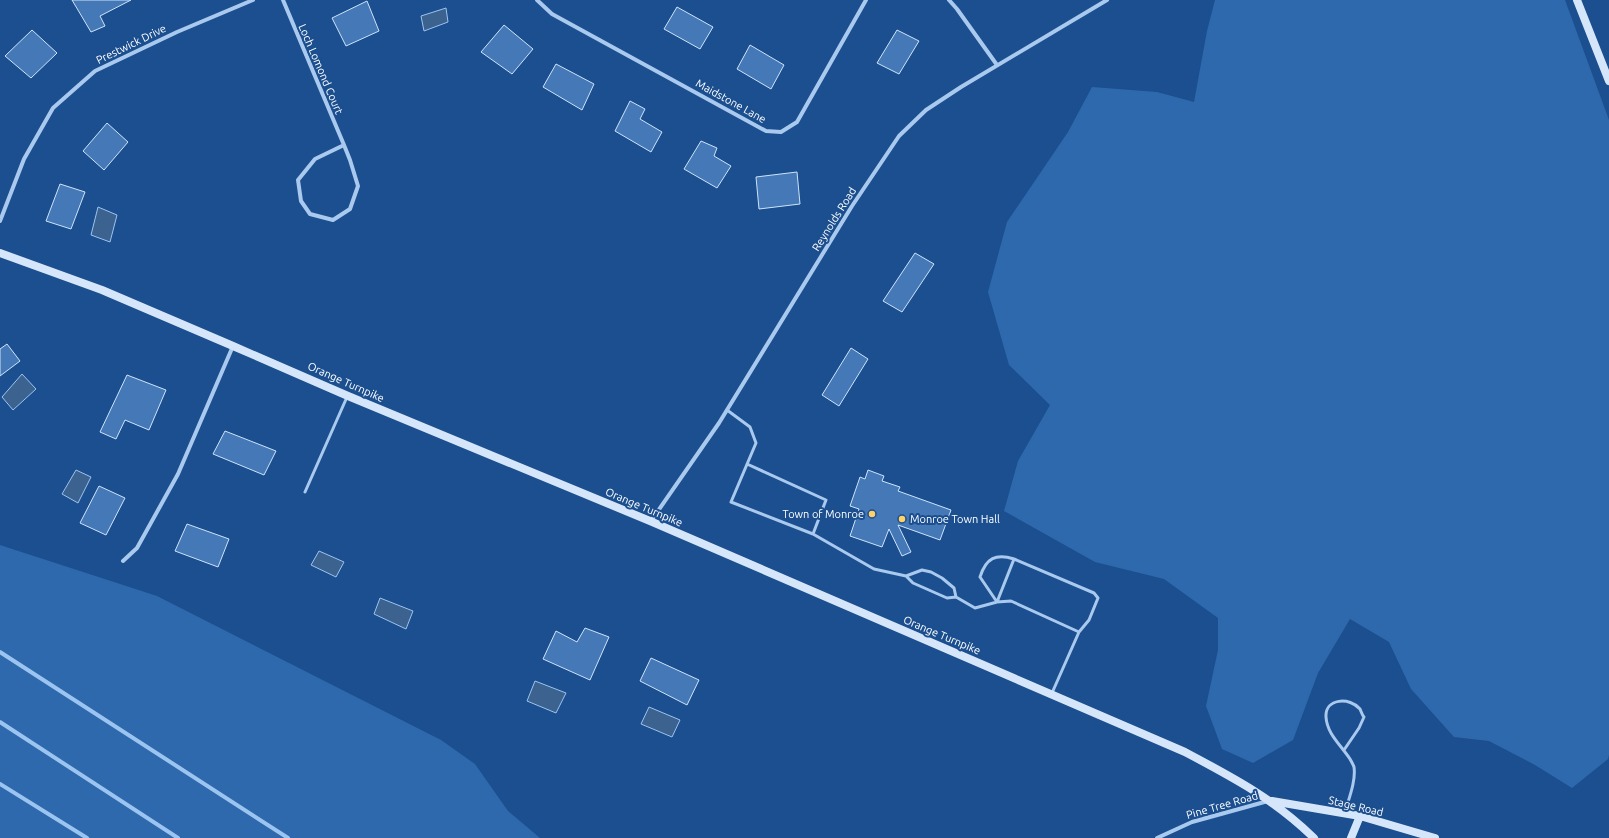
<svg xmlns="http://www.w3.org/2000/svg" width="1609" height="838" viewBox="0 0 1609 838" font-family="Ubuntu,sans-serif">
	<style>
		.green { fill: #2e69ad }
		.water { fill: #3c6290; stroke: #9cc4f0 }
		.lines { fill: none; stroke-linecap: round; stroke-linejoin: round }
		.stream { stroke: #9cc4f0; stroke-width: 4 }
		.building { fill: #4478b7; stroke: #cfe3fa }
		.lane { stroke: #a9c9ee; stroke-width: 3 }
		.street { stroke: #a9c9ee; stroke-width: 4 }
		.secondary { stroke: #d6e6fa; stroke-width: 8 }
		.poi-dot { fill: #ffd166; stroke: #1b4f8f; stroke-width: 1.5 }
		.labels { text-anchor: middle; stroke-width: 4; stroke-linejoin: round; paint-order: stroke }
		.street-label { font-size: 11px; fill: #fff; stroke: #1b4f8f }
		.poi-label { font-size: 11px; fill: #fff; stroke: #1b4f8f; text-anchor: end }
	</style>
	<rect width="100%" height="100%" fill="#1b4f8f"/>
	<path class="green" d="M1215,0H1565L1609,120V755L1608,759L1572,788L1535,765L1489,741L1454,737L1411,689L1389,642L1350,619L1318,673L1293,740L1253,763L1222,749L1206,706L1218,650V618L1164,579L1095,562L1004,511L1018,461L1050,405L1009,365L988,292L1007,222L1068,132L1092,87L1157,92L1194,102L1207,31Z
		M0,545L157,596L441,740L475,764L508,811L540,838H0Z"/>
	<path class="water" d="M446,8L448,22L424,31L421,16Z
		M98,207L117,215L110,242L91,235Z
		M22,374L36,389L13,410L2,397Z
		M76,470L91,477L78,503L62,494Z
		M319,551L344,562L336,577L311,565Z
		M380,598L413,611L406,629L374,614Z
		M535,681L566,693L556,713L527,701Z
		M649,707L680,720L672,737L641,724Z"/>
	<g class="lines">
		<path class="stream" d="M0,652L288,838
			M0,722L178,838
			M0,784L87,838"/>
	</g>
	<path class="building" d="M72,0H131L100,16L105,26L91,32Z
		M367,1L379,31L346,46L332,18Z
		M677,7L713,27L700,49L664,29Z
		M504,25L533,49L512,74L481,52Z
		M32,30L57,53L31,78L5,56Z
		M897,30L919,41L899,74L877,63Z
		M750,45L784,65L771,89L737,69Z
		M556,64L594,84L582,110L543,87Z
		M630,101L645,109L640,119L662,132L651,152L615,131Z
		M107,123L128,142L104,170L83,151Z
		M701,141L717,148L714,156L731,166L717,188L684,169Z
		M797,172L800,204L759,209L756,177Z
		M60,184L85,192L71,229L46,221Z
		M915,253L934,264L902,312L883,301Z
		M7,344L20,361L0,376V349Z
		M851,348L868,359L839,406L822,395Z
		M127,375L166,390L149,430L125,420L116,439L100,432Z
		M225,431L276,451L264,475L213,454Z
		M868,470L884,476L882,481L900,487L898,491L951,510L940,540L898,525L911,552L902,556L889,529L882,547L850,536L859,509L850,506L860,477L865,479Z
		M99,486L125,498L106,535L80,523Z
		M187,524L229,539L218,567L175,551Z
		M585,628L609,637L590,680L543,659L556,631L577,642Z
		M651,658L699,680L687,705L640,681Z"/>
	<g class="lines">
		<path class="lane" d="M727,410L750,427L756,443L731,502L813,534L826,500L747,464
			M305,492L347,397
			M813,534L874,569L906,576L913,583L947,598L956,597L954,588L942,578L931,572L922,570L906,576
			M956,597L975,608L997,602L1011,601L1079,632L1052,693
			M997,602L1014,559L1094,593L1098,598L1089,620L1079,632
			M997,602L980,577C986,558 996,553 1014,559
			M1344,750L1359,728L1364,717C1362,715 1361,711 1360,709C1350,697 1325,698 1326,717C1327,734 1341,745 1350,759C1351,761 1353,764 1354,767C1356,781 1349,798 1345,812"/>
		<path class="street" d="M283,0L344,145L350,160L358,186L350,209L333,220L310,214L301,201L298,180L315,159L344,145
			M537,0L552,14L766,131L781,132L797,122L866,0
			M949,0L957,9L997,65
			M0,221L24,159L53,108L95,71L177,32L253,0
			M651,521L719,423L852,206L899,136L926,110L961,87L1107,0
			M123,561L137,548L178,474L233,346
			M1157,838L1192,822L1268,801"/>
		<path class="secondary" d="M1577,0L1609,81
			M0,253L102,290L233,346L348,396L650,521L1185,752C1234,778 1274,799 1314,838
			M1272,801L1360,816L1435,838
			M1351,838L1360,816"/>
	</g>
	<g class="poi-dot">
		<circle cx="872" cy="514" r="4"/>
		<circle cx="902" cy="519" r="4"/>
	</g>
	<g class="labels">
		<g class="street-label">
			<text transform="translate(131 44) rotate(-26)" y="4">Prestwick Drive</text>
			<text transform="translate(321 69) rotate(67)" y="4">Loch Lomond Court</text>
			<text transform="translate(731 101) rotate(29)" y="4">Maidstone Lane</text>
			<text transform="translate(834 219) rotate(-58)" y="4">Reynolds Road</text>
			<text transform="translate(346 382) rotate(24)" y="4">Orange Turnpike</text>
			<text transform="translate(644 507) rotate(23)" y="4">Orange Turnpike</text>
			<text transform="translate(942 635) rotate(23)" y="4">Orange Turnpike</text>
			<text transform="translate(1222 805) rotate(-16)" y="4">Pine Tree Road</text>
			<text transform="translate(1356 806) rotate(13)" y="4">Stage Road</text>
		</g>
		<g class="poi-label">
			<text x="864" y="518">Town of Monroe</text>
			<text x="910" y="523" text-anchor="start">Monroe Town Hall</text>
		</g>
	</g>
</svg>
